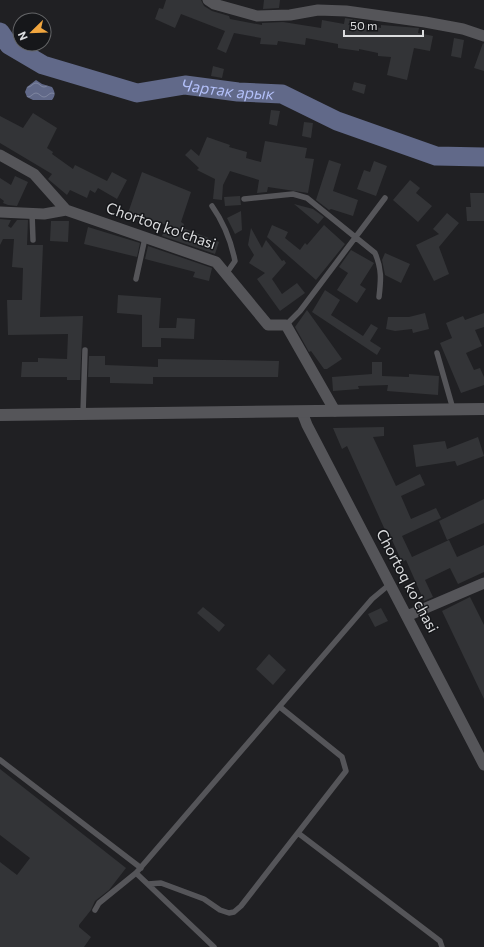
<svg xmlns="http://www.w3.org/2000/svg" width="484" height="947" viewBox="0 0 484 947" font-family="Commissioner,sans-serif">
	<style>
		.water { fill: url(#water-waves) }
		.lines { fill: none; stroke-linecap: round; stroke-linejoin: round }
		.river { stroke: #616989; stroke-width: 19 }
		.building { fill: #333437 }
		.service { stroke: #555559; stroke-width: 5.5 }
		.minor { stroke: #555559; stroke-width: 11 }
		.tertiary { stroke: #555559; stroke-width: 12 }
		.labels { text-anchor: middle; stroke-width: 3; stroke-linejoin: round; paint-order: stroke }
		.street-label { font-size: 15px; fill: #dbdcde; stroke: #16171a }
		.water-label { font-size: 16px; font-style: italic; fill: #b2bff8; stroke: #16171a }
	</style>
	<defs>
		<pattern id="water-waves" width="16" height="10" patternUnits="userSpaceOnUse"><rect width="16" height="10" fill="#616989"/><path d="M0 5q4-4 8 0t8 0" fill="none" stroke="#7e859f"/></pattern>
	</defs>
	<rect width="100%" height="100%" fill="#202023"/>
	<path class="water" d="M36,80L42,84L52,87C55,92 56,95 52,100H33L27,97L25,92L27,87Z"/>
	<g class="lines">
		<path class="river" id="s1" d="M0,32L9,45L43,65L137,93L185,85L238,92L282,94L337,121L436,156L484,157"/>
	</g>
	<path class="building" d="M166,0H201L204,6L212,11L229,16L230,19L262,25V23L283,22L321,28L322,20L344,24L345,18L364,21L363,24L381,28V25L419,28L418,33L433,36L430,51L414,48L407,80L387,75L391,57L378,56V53L359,49V51L338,48V44L306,38L305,45L278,41L277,45L260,44L261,38L234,33L226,53L217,49L225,31L181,14L175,28L155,19L159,8L163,9Z
		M264,0H280L279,8L263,9Z
		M454,38L464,40L461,58L451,56Z
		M483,43L484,44V71L474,68Z
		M213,66L224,69L222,78L211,76Z
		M354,82L366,85L364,94L352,90Z
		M271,110L280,111L277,126L269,124Z
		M33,113L57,128L47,148L53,152L52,154L73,169L75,165L107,181L112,172L127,180L117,199L98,188L95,193L90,190L87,198L70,190L67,195L48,179L52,174L0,143V116L23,128Z
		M304,122L313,123L311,138L302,136Z
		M207,137L230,145L229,147L247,152L246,158L261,162L265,141L307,148L305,158L314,159L308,193L268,187L267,192L257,193L259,180L230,171L223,185L222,200L213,199L215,179L197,170L199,168L185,155L191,149L199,156Z
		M329,160L341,164L333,191L358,200L353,216L331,209L329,210L316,200Z
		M374,161L387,166L376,196L357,189L364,170L370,172Z
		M142,172L191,192L181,222L184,224L183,228L219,242L215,254L162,236L166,225L146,218L145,222L127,216Z
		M15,176L28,182L17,206L8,205L3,203L4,201L0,198V178L11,185Z
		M410,180L420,188L416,193L432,206L418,222L393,200Z
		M470,193H484V221H467L466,207H471Z
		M240,196L241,205L225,206L224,197Z
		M294,204L313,209L324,217L318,224Z
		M241,211L242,230L235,234L227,218Z
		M447,213L459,223L439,247L449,274L434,281L416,245L439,234L433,229Z
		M0,219L11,220L8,226L11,228L17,220H28L27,245H43L40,317L83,316L80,380H67V377H21L22,362H38V358L67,359L68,334L8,335L7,300H22L23,268L12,267L14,239H3L0,245Z
		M51,221H69L68,242L50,241Z
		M272,225L288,232L285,238L300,250L305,243L307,245L324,225L345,244L316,280L267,237Z
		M88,227L140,243L137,257L84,244Z
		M251,228L262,248L266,240L282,261L284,260L286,263L272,279L282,294L297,283L305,293L280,311L257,279L265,273L249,263L254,255L248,245Z
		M148,246L212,268L209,281L193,277L195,272L145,259Z
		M351,250L374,263L360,285L366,289L357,303L337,290L348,273L339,267Z
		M385,253L410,264L401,283L385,275L382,260Z
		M325,290L340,300L331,315L363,336L371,324L378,328L370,341L381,348L377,355L312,312Z
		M118,295L161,298L159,328H176L177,318L195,319L194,339L161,338V347H142V315L117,313Z
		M307,310L342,359L327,369H324L311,351L309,352L295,327Z
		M425,313L429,329L413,333L412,329L395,331L386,329L388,317H409Z
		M484,313V327L475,330L482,346L466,353L474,370L480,368L484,377V385L461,393L440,343L452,338L446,323L463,316L465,320Z
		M89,356H105V365L158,367V359L279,361L278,377H153V384L110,383V377H88Z
		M372,362H382V376L409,377V374L439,376L438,395L387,391L388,385L358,386L359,389L333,391L332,377L372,374Z
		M384,427V436L373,437L396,486L420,474L425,485L401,496L411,519L436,508L441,518L402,536L412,557L449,540L457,557L484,545V572L458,584L450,568L425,580L433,597L424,601L406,560L402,562L392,540L390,541L347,446L342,449L333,428Z
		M478,437L484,456L457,466L455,461L416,467L413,445L445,441L447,449Z
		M484,499V523L447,540L439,521Z
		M470,597L484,625V699L442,611Z
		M203,607L225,625L219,632L197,613Z
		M381,608L388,621L375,627L368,614Z
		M269,654L286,670L273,685L256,669Z
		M0,769L126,868L109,890L95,901L91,910L79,925V927L91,937L84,947H0V862L17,875L30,858L0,835Z"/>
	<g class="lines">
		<path class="service" d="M244,199L293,194L307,198L375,253C382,269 381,280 379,297
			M212,206C224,223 231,241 235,261L226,274
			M32,213L33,240
			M136,279L145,238
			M286,325L300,311L385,198
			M437,353L453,409
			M83,414L85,350
			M0,760L141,868
			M298,833L440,941L442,947
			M136,873L214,947
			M148,884L161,883L204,899L220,910L229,913L234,912L241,906L346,771L342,757L280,707
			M95,910L99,903L136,873L372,599L390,584"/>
		<path class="minor" d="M208,0L214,4L257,16L290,15L318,10L346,11L425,22L463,29L484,36
			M0,155L34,174L66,210
			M0,212L44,214L66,210L216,262L268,325H286L335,411
			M302,412L307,425L484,765
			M407,616L484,583"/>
		<path class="tertiary" d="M0,415L484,409"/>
	</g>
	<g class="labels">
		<g class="street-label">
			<text transform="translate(161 226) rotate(19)" y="5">Chortoq ko'chasi</text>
			<text transform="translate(407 581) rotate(62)" y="5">Chortoq ko'chasi</text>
		</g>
		<g class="water-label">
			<text dy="6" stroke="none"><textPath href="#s1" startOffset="245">Чартак арык</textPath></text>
		</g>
	</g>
	<g transform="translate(32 32) rotate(247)"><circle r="19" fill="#16171a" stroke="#656668"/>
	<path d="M0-3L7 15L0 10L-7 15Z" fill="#f1a63f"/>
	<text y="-6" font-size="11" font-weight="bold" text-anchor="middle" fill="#dbdcde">N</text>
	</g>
	<path d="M344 30v6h79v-6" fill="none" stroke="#dbdcde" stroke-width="2"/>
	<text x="350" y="30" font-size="12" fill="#dbdcde" stroke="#16171a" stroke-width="3" paint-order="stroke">50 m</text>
</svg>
